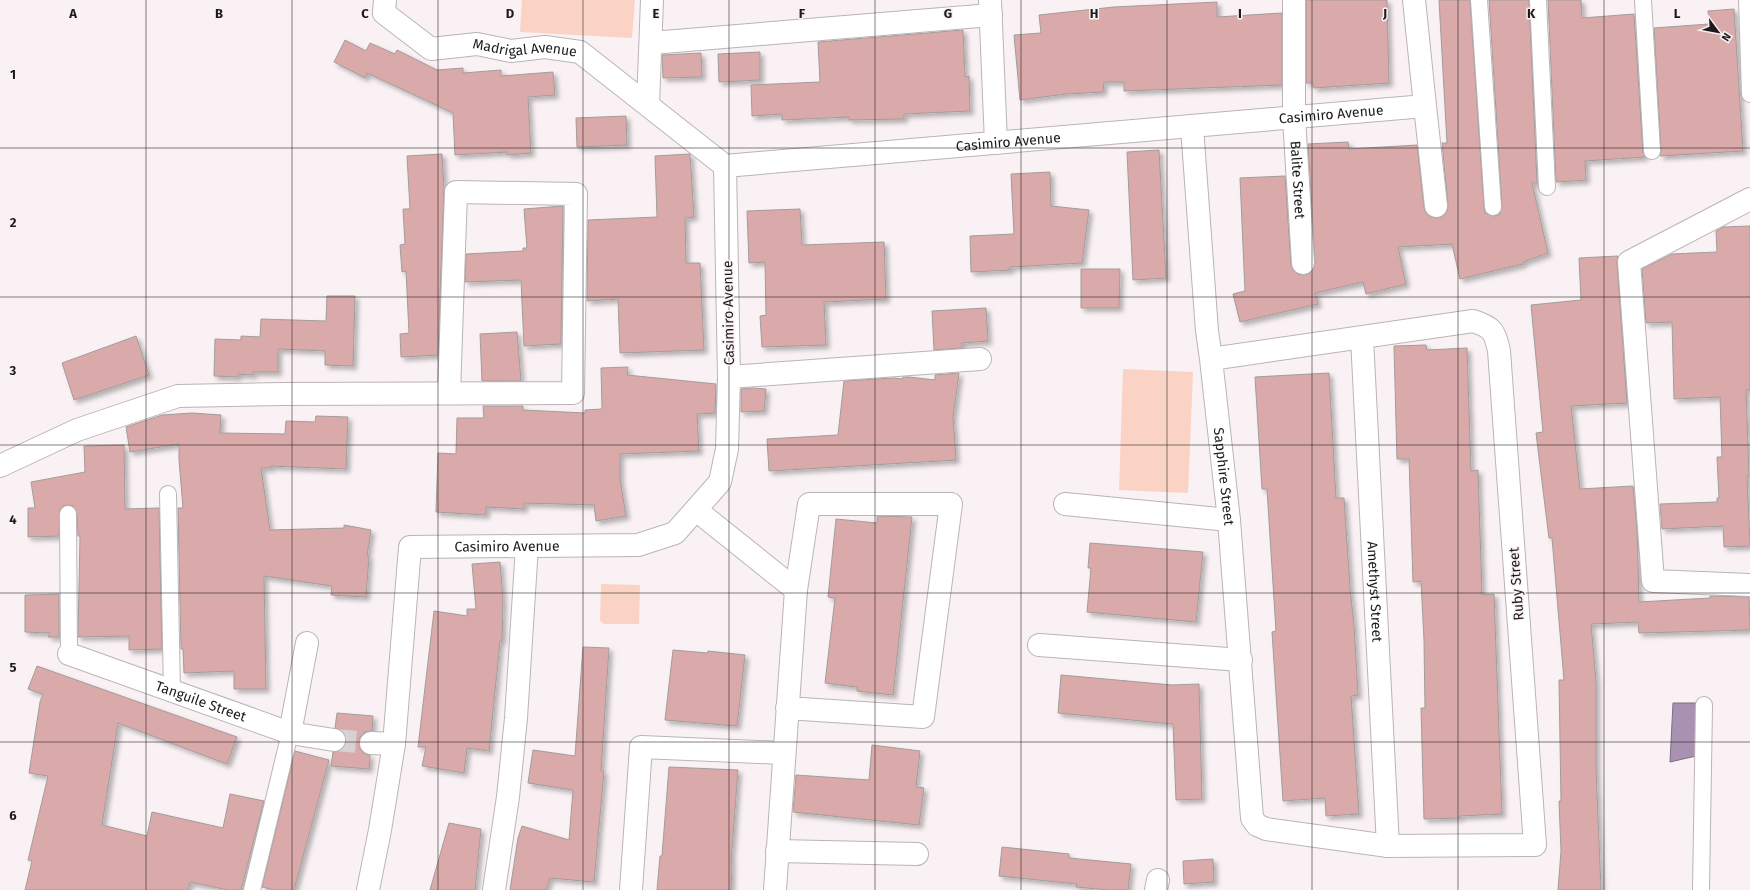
<svg xmlns="http://www.w3.org/2000/svg" width="1750" height="890" viewBox="0 0 1750 890" font-family="'Fira Sans',sans-serif">
	<style>
		.green { fill: #fad3c5 }
		.water { fill: #a991b2; stroke: #7f6d85 }
		.building { fill: #d9aaa9; stroke: #a39c9b; filter: url(#shadow) }
		.lines { fill: none; stroke-linecap: round; stroke-linejoin: round }
		.street-tunnel { stroke: #d8d1d3; stroke-width: 22; stroke-dasharray: 22 11; stroke-linecap: butt }
		.lane-casing { stroke: #bbb4b6; stroke-width: 18 }
		.street-casing { stroke: #bbb4b6; stroke-width: 24 }
		.secondary-casing { stroke: #bbb4b6; stroke-width: 24 }
		.lane { stroke: #fff; stroke-width: 16 }
		.street { stroke: #fff; stroke-width: 22 }
		.secondary { stroke: #fff; stroke-width: 22 }
		.grid { fill: none; stroke: #1d1a1b; stroke-width: 1; stroke-opacity: 0.55 }
		.labels { text-anchor: middle; stroke-width: 3; stroke-linejoin: round; paint-order: stroke }
		.street-label { font-size: 14px; fill: #1d1a1b; stroke: #f9f1f3 }
		.grid-label { font-size: 13px; text-anchor: middle; font-weight: bold; fill: #1d1a1b; stroke: #f9f1f3; stroke-width: 3; stroke-linejoin: round; paint-order: stroke }
	</style>
	<defs>
		<filter id="shadow"><feDropShadow dx="3.5" dy="3.5" stdDeviation="2" flood-color="#0004"/></filter>
	</defs>
	<rect width="100%" height="100%" fill="#f9f1f3"/>
	<path class="green" d="M522,0H635L632,38L520,32Z
		M1123,369L1193,372L1188,493L1119,490Z
		M601,584L640,585L639,624H604L600,621Z"/>
	<path class="water" d="M1673,703H1696V756L1670,762Z"/>
	<path class="building" d="M1306,0H1387L1389,83L1314,88L1313,83H1306Z
		M1439,0H1470L1484,208L1485,213L1493,216L1499,215L1502,206L1489,0H1529L1537,183H1532L1548,253L1523,262V264L1460,279L1452,244L1398,247L1406,284L1366,294L1363,282L1315,293L1318,304L1240,322L1233,294L1245,291L1240,178L1285,176L1291,264L1293,270L1298,274L1303,275L1310,273L1314,268L1315,262L1308,144L1348,142L1349,149L1417,145L1424,207L1426,213L1431,217L1437,218L1443,216L1447,211L1448,205L1442,143H1447Z
		M1548,0H1581L1582,18L1634,14L1643,152L1645,157L1585,161L1586,180L1556,182Z
		M1217,2V17L1282,13V85L1124,91V82H1104L1103,92L1066,94L1020,100L1014,35L1041,33L1039,15L1114,7Z
		M1734,9L1743,151L1660,156L1661,150L1654,28L1709,24L1708,11Z
		M963,30L965,77L969,76L970,111L904,114V119L849,120V117L782,120V114L752,116L751,85L820,82L818,42Z
		M345,40L366,51L370,43L395,54L397,50L437,70L463,68V73L501,70V76L553,72L555,95L528,97L531,153L507,155V152L455,155L453,113L367,73L365,78L334,62Z
		M760,52V80L719,82L718,54Z
		M701,53L702,77L663,78L662,55Z
		M626,116L627,145L577,147L576,118Z
		M1159,150L1166,278L1133,280L1127,152Z
		M442,154L444,190L438,355L401,357L400,334L409,333L406,271L402,272L400,245L405,244L403,209H410L407,156Z
		M690,154L694,217L685,218L686,263H700L704,350L620,353L618,299L587,301L588,220L657,217L655,156Z
		M1050,172L1051,206L1089,210L1082,263L1010,267V270L971,272L970,236L1014,234L1011,174Z
		M563,206L561,344L524,346L521,280L465,282L466,254L523,251V248H527L524,209Z
		M800,209L802,245L884,242L886,299L824,302L826,345L762,347L760,316L766,315L765,262L749,263L747,211Z
		M1750,226V390H1746L1749,476H1747L1750,546L1724,547L1723,526L1662,529L1660,504L1717,502V498H1719L1717,457H1722L1720,397L1674,399L1672,322L1646,323L1642,269L1672,254L1717,252L1716,231L1723,227Z
		M1618,256L1617,263L1627,403L1571,406L1580,489L1633,486L1637,530L1639,602L1710,598V596H1717L1749,597L1750,630L1639,633L1638,622L1591,624L1596,681V769L1601,890H1558L1561,851L1559,801H1561L1559,680H1564L1552,538H1549L1536,433L1543,432L1531,305L1581,300L1579,258Z
		M1081,269H1120L1119,308H1081Z
		M327,296H355L353,366L325,365V351L278,349V372H253V375L238,374V377L214,376L215,339L241,340V336L260,337L261,319L326,321Z
		M986,308L988,341L962,343V348L934,350L932,311Z
		M517,332L521,381H482L480,334Z
		M136,336L149,375L74,400L62,363Z
		M1426,345L1427,350L1467,348L1471,471L1478,470L1482,595L1494,594L1502,814L1460,816V818L1424,819L1421,708H1425L1424,640L1421,581L1413,582L1409,459H1397L1394,346Z
		M628,367L627,375L716,384L715,413L697,414L699,451L620,454V479L626,516L596,521L594,505L524,503V509L486,507V515L436,512L438,453L456,454L457,418H484L483,406H523V410L585,413V410L602,409L601,368Z
		M959,373L953,417L956,460L769,471L767,439L838,435L844,381L894,378L903,379V377H909L935,380V375Z
		M1329,373L1336,498H1344L1350,588L1354,626L1358,695L1351,696L1359,814L1326,816L1325,798L1283,801L1272,632L1276,631L1267,489H1262L1255,377Z
		M753,388L766,389L764,411L741,412V389Z
		M192,413L221,415L220,433L285,434L286,421L315,422L316,416L348,417L346,469L271,466V468H261L270,530L344,528V525L371,530L367,556H369L366,597L331,595L332,586L264,576L266,689H234V671L184,673L183,649H181L178,508H183L179,460V444L130,452L126,427L162,415Z
		M124,445L125,509L159,508L162,649L129,650V636L78,637L80,536H78L77,514L73,506L68,505L63,506L60,510L59,536L28,537V508H35L31,482L85,472L84,446Z
		M877,516L912,517L893,695L857,691V687L825,683L835,598L828,597L836,519L877,523Z
		M1090,543L1203,552L1196,622L1087,612L1091,568H1088Z
		M500,562L503,600L502,641H500L489,751L467,748L464,773L422,766L426,747H418L434,611L467,616V609H476L472,564Z
		M59,594V637H48L50,633L25,632V595Z
		M583,647L609,648L601,771H604L594,882L550,878L546,890H510L518,838L522,826L569,840L573,790L528,783L533,750L575,756Z
		M673,650L707,653L708,651L745,655L737,726L665,720Z
		M37,666L237,737L227,764L118,723L102,825L147,836L152,812L223,828L230,794L264,801L241,890H228L190,882L188,890H25L32,861L28,860L48,776L29,773L40,702L43,694L28,689Z
		M1061,675L1172,685L1199,684L1202,799L1176,800L1173,724L1058,713Z
		M337,713L373,716L372,731L365,732L360,737L359,742L360,749L365,754L370,755L369,769L331,766L333,752L339,751L343,748L346,742L345,735L342,731L335,728Z
		M872,745L920,751L916,787L924,788L919,825L793,812L796,775L869,780Z
		M295,751L329,760L294,890H274L262,887Z
		M669,767L738,770L731,861H732L731,890H657L660,856H662Z
		M449,823L481,829L475,890H430Z
		M1002,847L1069,854V858L1131,864L1128,890H1109L1076,887L1077,884L999,876Z
		M1213,859L1214,882L1184,884L1183,861Z"/>
	<g class="lines">
		<path class="street-tunnel" d="M334,740L371,743"/>
		<g class="lane-casing">
			<path id="lane" d="M1479,0L1493,207
				M1538,0L1547,187
				M1643,0L1652,151
				M1747,0L1750,94
				M168,494L172,691
				M68,514L69,654
				M252,890L290,733
				M1701,890L1704,705"/>
		</g>
		<g class="street-casing">
			<g id="street">
				<path id="s1" d="M385,0L384,13L431,49L477,44L511,51L545,47L580,52L725,166"/>
				<path d="M990,0L996,143"/>
				<path id="s2" d="M1294,0V118L1303,263"/>
				<path d="M651,43L991,15"/>
				<path d="M648,105L652,0"/>
				<path d="M1425,106L1436,206"/>
				<path id="s3" d="M1192,127L1207,331L1211,359L1229,520L1252,818L1257,825L1266,829L1388,846L1535,845L1499,351C1495,331 1492,327 1473,321L1211,359"/>
				<path d="M1750,199L1629,262L1653,581L1750,585"/>
				<path id="s4" d="M1362,338L1388,846"/>
				<path d="M729,377L980,359"/>
				<path d="M0,466L77,430L178,396L282,394L573,393L576,194L456,192L449,393"/>
				<path d="M1065,504L1229,520"/>
				<path d="M696,510L796,590"/>
				<path d="M1039,645L1241,660"/>
				<path id="s5" d="M69,654L290,733L334,740"/>
				<path d="M290,733L307,643"/>
				<path d="M371,743L394,744"/>
				<path d="M777,851L917,854"/>
				<path d="M494,890L508,797L516,718L527,546"/>
				<path d="M631,890L641,747L784,753"/>
				<path d="M775,890L796,590L809,504H951L923,717L787,708"/>
				<path d="M1156,890L1158,880"/>
			</g>
		</g>
		<g class="secondary-casing">
			<g id="secondary">
				<path id="s6" d="M368,890L380,830L394,744L410,547L638,545L675,533L720,482L727,449L729,377L725,166L1425,106L1414,0"/>
			</g>
		</g>
		<use href="#lane" class="lane"/>
		<use href="#street" class="street"/>
		<use href="#secondary" class="secondary"/>
	</g>
	<path class="grid" d="M146,0V890M292,0V890M438,0V890M583,0V890M729,0V890M875,0V890M1021,0V890M1167,0V890M1312,0V890M1458,0V890M1604,0V890M0,148H1750M0,297H1750M0,445H1750M0,593H1750M0,742H1750"/>
	<g class="labels">
		<g class="street-label">
			<text dy="5" stroke="none"><textPath href="#s1" startOffset="167">Madrigal Avenue</textPath></text>
			<text dy="5" stroke="none"><textPath href="#s6" startOffset="1606">Casimiro Avenue</textPath></text>
			<text dy="5" stroke="none"><textPath href="#s6" startOffset="1282">Casimiro Avenue</textPath></text>
			<text dy="5" stroke="none"><textPath href="#s2" startOffset="180">Balite Street</textPath></text>
			<text transform="translate(728 313) rotate(-91)" y="5">Casimiro Avenue</text>
			<text dy="5" stroke="none"><textPath href="#s3" startOffset="351">Sapphire Street</textPath></text>
			<text dy="5" stroke="none"><textPath href="#s6" startOffset="443">Casimiro Avenue</textPath></text>
			<text transform="translate(1516 584) rotate(-94)" y="5">Ruby Street</text>
			<text dy="5" stroke="none"><textPath href="#s4" startOffset="254">Amethyst Street</textPath></text>
			<text dy="5" stroke="none"><textPath href="#s5" startOffset="140">Tanguile Street</textPath></text>
		</g>
	</g>
	<g class="grid-label">
		<text x="73" y="18">A</text>
		<text x="219" y="18">B</text>
		<text x="365" y="18">C</text>
		<text x="510" y="18">D</text>
		<text x="656" y="18">E</text>
		<text x="802" y="18">F</text>
		<text x="948" y="18">G</text>
		<text x="1094" y="18">H</text>
		<text x="1240" y="18">I</text>
		<text x="1385" y="18">J</text>
		<text x="1531" y="18">K</text>
		<text x="1677" y="18">L</text>
		<text x="13" y="79">1</text>
		<text x="13" y="227">2</text>
		<text x="13" y="375">3</text>
		<text x="13" y="524">4</text>
		<text x="13" y="672">5</text>
		<text x="13" y="820">6</text>
	</g>
	<g transform="translate(1718 32) rotate(122)" stroke="#f9f1f3" stroke-width="3" paint-order="stroke">
	<path d="M0-3L7 15L0 10L-7 15Z" fill="#1d1a1b"/>
	<text y="-6" font-size="11" font-weight="bold" text-anchor="middle" fill="#1d1a1b">N</text>
	</g>
</svg>
